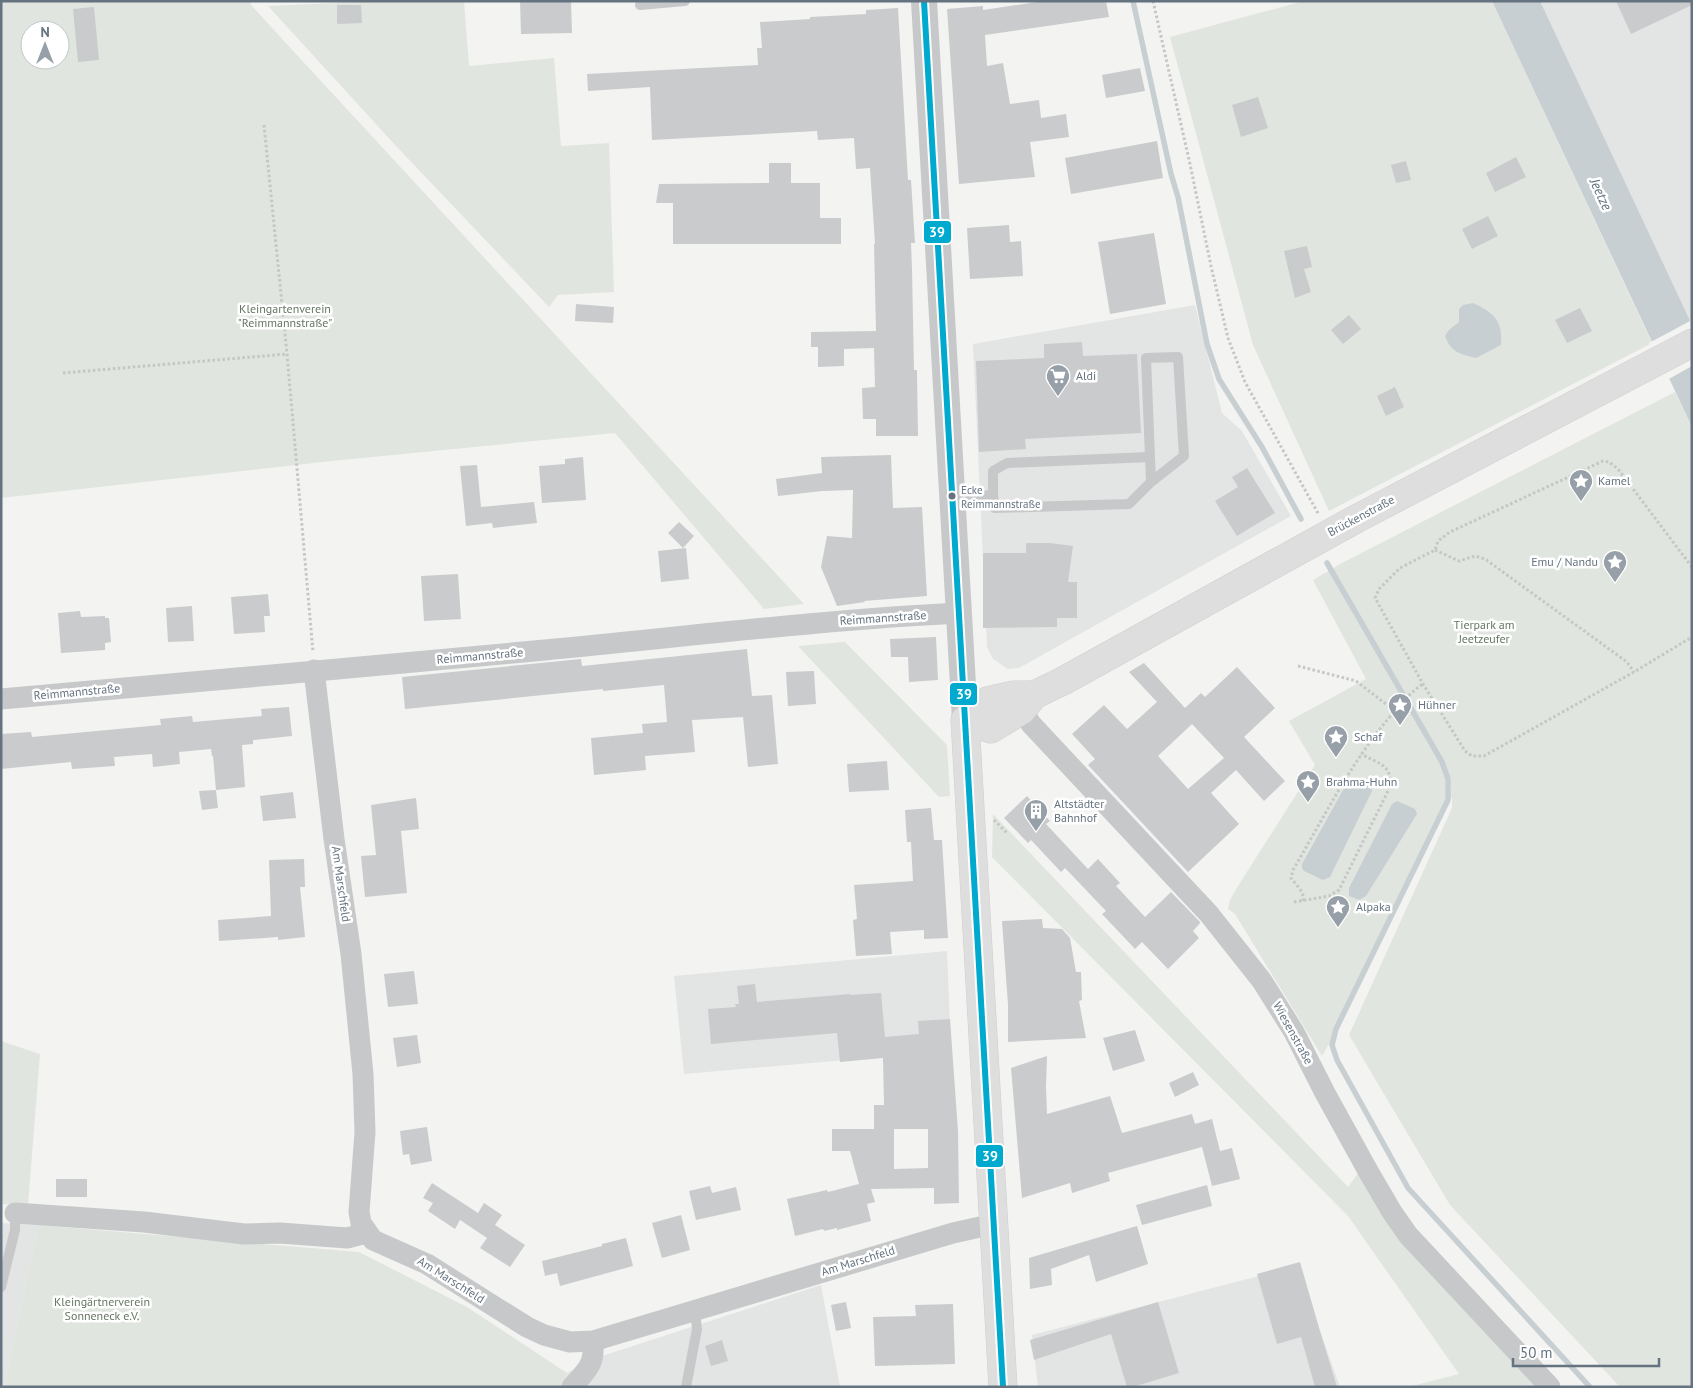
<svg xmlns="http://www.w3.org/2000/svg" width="1693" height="1388" viewBox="0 0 1693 1388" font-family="'PT Sans',sans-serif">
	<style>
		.built { fill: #e3e5e4 }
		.green { fill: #e1e5df; fill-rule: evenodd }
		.water { fill: #c8cfd2 }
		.pier { fill: #f3f3f1 }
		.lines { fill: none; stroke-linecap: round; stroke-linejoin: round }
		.stream { stroke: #c8cfd2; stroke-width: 5.5 }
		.building { fill: #cacbcc; fill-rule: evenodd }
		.secondary-casing { stroke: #cfcfcf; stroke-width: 29 }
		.path { stroke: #c5c6c6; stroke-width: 3; stroke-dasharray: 2.5 2.5; stroke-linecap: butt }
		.service { stroke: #c7c8c9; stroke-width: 10 }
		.minor { stroke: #c7c8c9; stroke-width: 21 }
		.tertiary { stroke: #c7c8c9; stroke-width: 26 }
		.secondary { stroke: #dddedd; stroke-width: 28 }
		.bus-1-casing { stroke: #fff; stroke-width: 10 }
		.bus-1 { stroke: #00a9ce; stroke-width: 6 }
		.bus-dot { fill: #657380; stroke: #fff; stroke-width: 2 }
		.labels { text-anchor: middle; stroke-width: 5; stroke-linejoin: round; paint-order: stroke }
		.bus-label { font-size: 11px; fill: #657380; stroke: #fff; text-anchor: start }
		.park-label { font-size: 12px; fill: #667763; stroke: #fff }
		.poi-label { font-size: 12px; fill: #657380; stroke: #fff; text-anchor: start }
		.street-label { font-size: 12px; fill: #657380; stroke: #fff }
		.water-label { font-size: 14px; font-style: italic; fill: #61747d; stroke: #fff }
		.line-badge { stroke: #fff; stroke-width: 2 }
		.badge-label { font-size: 14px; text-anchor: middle; font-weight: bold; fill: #fff }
	</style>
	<rect width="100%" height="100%" fill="#f3f3f1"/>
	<path class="built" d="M1540,1H1692V319L1689,320Z
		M1195,305L1222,413L1242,431L1291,516L1019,668L1008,669L993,659L987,647L973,344Z
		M947,951L951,1051L684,1074L674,976Z
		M1,1223L38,1225L4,1387H1Z
		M1297,1266L1340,1387H1038L1032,1335Z
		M821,1285L840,1387H582L567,1373L602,1356Z"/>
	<path class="green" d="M1,1H251V5L284,41L804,604L764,609L615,433L322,462L1,498ZM30,30H60V60H30Z
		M381,1H464L469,66L554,58L561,146L609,143L614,292L558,295L549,307L397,147L268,6Z
		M1304,1H1492L1652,343L1329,511L1253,345L1170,37Z
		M1675,392L1692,427V1387H1620L1450,1205L1349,1035L1452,808V797L1447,800L1330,1042L1322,1056L1235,914L1228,909L1230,900L1238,886L1315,765L1289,721L1366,679L1313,580L1342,563Z
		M845,642L947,745L950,796L939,797L798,646Z
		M993,814L1348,1187L1359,1172L1546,1387H1408L1459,1374L1348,1216L992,857Z
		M1,1041L40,1054L28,1205L1,1204Z
		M38,1225L359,1252L467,1307L567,1373L582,1387H4Z"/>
	<path class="water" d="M1492,1H1540L1692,325V427Z
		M1473,303C1494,313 1503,320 1501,345L1476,358C1461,354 1451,353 1445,336L1449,330L1459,322V309L1463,305Z
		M1353,778L1371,786L1372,791L1330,877L1323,880L1304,871L1302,868V864L1348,781Z
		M1397,801L1415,809L1417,814L1366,896L1359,900L1349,896V888L1392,804Z"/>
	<path class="pier" d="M1692,320V366L1667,380L1649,343Z"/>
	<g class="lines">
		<path class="stream" d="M1133,1L1171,174L1178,197L1207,344L1219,379L1262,447L1301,519
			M1327,563L1442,762L1448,779V800L1336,1029L1332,1045L1337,1060L1408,1188L1590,1387"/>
	</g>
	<path class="building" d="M520,1H571L572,33L521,34Z
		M1044,1H1106L1109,17L985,35L987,66L1003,63L1010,104L1039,100L1041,118L1066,114L1069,137L1030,142L1035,177L959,184L947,9L983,6V10Z
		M1616,1H1692V5L1631,34Z
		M337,5H361L362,23L337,24Z
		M94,7L99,60L78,62L73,9Z
		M898,8L908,180H911L915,243H911L912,269L914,370H917L918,436H876V419H863L862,388L875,387L874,348L844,349V366L818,367V347H811V332L876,331L874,244H875L870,168L856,169L854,138L818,140L817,131L652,140L650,87L588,91L587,74L758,65L757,48H762L760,22L810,19V17L866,14V10Z
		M1140,68L1145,91L1106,98L1102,75Z
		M1258,97L1268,128L1241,137L1232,105Z
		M1157,141L1163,178L1071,194L1065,158Z
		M1516,157L1526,177L1495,192L1486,173Z
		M1406,161L1411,180L1396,183L1391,165Z
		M769,163H791V183H820V218H841V244H673V203H656L659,184L769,183Z
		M1488,216L1498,236L1472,249L1462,229Z
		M1009,225L1010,242L1021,241L1023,276L970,279L967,228Z
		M1154,233L1166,304L1110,314L1098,242Z
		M1307,246L1312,267L1304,269L1311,292L1295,298L1284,251Z
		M576,304L614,307L613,323L575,321Z
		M1580,308L1592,331L1567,343L1555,320Z
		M1349,315L1361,329L1343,344L1331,330Z
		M1082,342L1083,356L1137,354L1141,433L1025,439L1026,449L979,452L976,361L1044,358V344Z
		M1395,387L1404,407L1386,416L1377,396Z
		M891,455L893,508L922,507L927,596L864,601L865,602L837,606L821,567L827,536L852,538L853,490L822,491L778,496L776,479L822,473L821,457Z
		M583,457L586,500L542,503L539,466L565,464V459Z
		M477,465L481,507L534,502L537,523L493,528L492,523L466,526L460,466Z
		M1247,468L1275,513L1237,536L1215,501L1238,487L1232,477Z
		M679,522L694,536L683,548L668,533Z
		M1026,543H1050L1073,546L1068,582H1077V618H1057V627L983,628V553H1026Z
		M686,548L689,579L661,582L658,551Z
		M458,574L461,619L424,621L421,576Z
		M268,594L270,616H264L265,632L234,634L231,597Z
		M192,606L194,641L168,642L166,608Z
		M80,611L81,617L105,616V618H109L111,642L105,643V650L61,653L58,613Z
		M936,637L938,680L909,682L908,657H891L890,639Z
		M747,649L752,696L772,695L778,764L748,767L743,717L692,720L695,752L645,756L646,770L594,775L591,738L643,733L642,724L667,722L664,685L603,691V689L405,709L402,677L581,659L582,666Z
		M1144,663L1185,708L1201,693L1205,697L1237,667L1275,708L1244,737L1285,781L1264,801L1236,770L1211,793L1239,824L1188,872L1088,765L1095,759L1072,734L1104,705L1127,729L1157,702L1129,672ZM1192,724L1224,758L1188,789L1158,756Z
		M814,671L816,704L788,706L786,672Z
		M289,707L292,736L253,740V744L242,745L245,787L216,790L213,756H212L211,749L179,752L180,764L153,767L152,754L114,757L115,766L72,769L71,762L1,769V734L31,732L32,737L161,725L160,719L192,716L193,722L262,716L261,709Z
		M887,761L889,790L849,792L847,764Z
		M216,790L218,808L202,810L199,791Z
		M293,792L296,818L263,821L260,796Z
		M1027,796L1050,821L1046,824L1088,869L1098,859L1120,883L1116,886L1145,917L1171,892L1200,922V923L1193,931L1199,938L1168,969L1142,942L1135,949L1102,914L1106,911L1065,868L1061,872L1031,840L1028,843L1004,818Z
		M416,798L419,829L401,831L407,893L365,897L361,856L376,855L371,805Z
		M931,808L934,840H942L948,938L924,939V930L890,932L892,954L856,956L853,920L857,919L854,885L913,881L911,842H907L905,810Z
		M304,859L305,887H300L305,937L278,940V937L219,941L218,920L271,916L269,860Z
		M1042,919L1043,928L1062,929L1070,938L1076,972H1081L1082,1000L1079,1001L1086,1038L1008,1042V1005L1002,921Z
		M414,971L418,1004L388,1007L384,974Z
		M755,984L757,1002L850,994V995L881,993L885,1037L919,1034L918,1021L950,1019L958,1131L959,1203L934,1204V1188L871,1189L875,1202L867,1204L871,1221L837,1230V1228L824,1231L823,1229L795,1236L787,1199L827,1190L828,1192L859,1184L850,1151H832V1129H874V1105H884L883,1058L840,1062L837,1033L711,1044L708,1009L736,1007L735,1004H739L737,986ZM894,1129H928V1168L894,1169Z
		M1135,1030L1145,1061L1113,1071L1103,1038Z
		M417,1035L421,1063L397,1067L393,1038Z
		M1047,1056L1046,1087L1047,1114L1110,1096L1122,1133L1192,1114L1195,1124L1212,1119L1220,1151L1232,1148L1240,1179L1212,1186L1202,1147L1108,1173L1110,1181L1072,1193L1070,1183L1022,1198L1011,1068Z
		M1193,1072L1199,1085L1175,1097L1169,1083Z
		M427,1127L432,1161L411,1165L409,1154L403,1155L400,1131Z
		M56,1179H87V1197H56Z
		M432,1183L478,1213L484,1203L502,1215L495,1225L525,1245L510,1267L480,1248L487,1238L460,1220L455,1229L428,1211L433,1203L423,1198Z
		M1207,1185L1212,1206L1142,1225L1136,1205Z
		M710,1186L712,1193L736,1187L741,1210L696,1220L689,1191Z
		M681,1215L690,1250L662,1258L652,1223Z
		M1137,1226L1148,1264L1096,1282L1089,1255L1051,1269L1052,1285L1030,1289L1029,1258Z
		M626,1238L633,1266L560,1286L557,1273L545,1276L542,1261L602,1246V1244Z
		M1300,1262L1320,1331L1337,1387H1315L1301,1337L1277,1344L1257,1274Z
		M846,1302L851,1328L836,1331L831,1305Z
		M1158,1302L1179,1373L1133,1387H1127L1111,1334L1034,1360L1030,1340Z
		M953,1304L955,1364L875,1366L873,1317L916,1316L915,1305Z
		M722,1340L728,1361L711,1366L705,1346Z"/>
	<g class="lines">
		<g class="secondary-casing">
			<path id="secondary" d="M965,720L987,701L1014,695H1034L1063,681L1356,519L1692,343
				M965,720L1003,1387
				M965,720L991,729L1022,710L1034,695"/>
		</g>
		<path class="path" d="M1153,1L1190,164L1211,266L1228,338L1245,382L1319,515
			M264,125L287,354L313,652
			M63,373L287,354
			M1435,550L1459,561L1475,556L1485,559L1627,662L1634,672
			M1692,567L1618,469L1609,462L1603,461L1450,532L1438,541L1435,550L1400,568L1379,589L1375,598L1423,684L1465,751L1472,756H1484L1634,672L1692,637
			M1298,666L1356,681L1395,711
			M994,820L1008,834
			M1303,901C1305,892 1296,885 1291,878L1293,870C1323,819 1350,764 1388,719C1399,706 1409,693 1423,684
			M1294,902L1329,896L1339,890L1391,785C1391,764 1377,763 1361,754"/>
		<path class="service" d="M640,5L685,1
			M993,495V471L1007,463L1150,457
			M953,497L993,495L995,508L1129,504L1151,482L1184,456L1178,357L1146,358L1151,482
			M1,1287L15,1230V1213
			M686,1387L697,1329L695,1311"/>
		<path class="minor" d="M314,670L334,839L351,954L363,1074L365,1132L359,1212L361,1223L373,1240L427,1264L527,1327L544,1335L570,1342L593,1341L953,1233L980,1227L994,1226
			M1015,698L1031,724L1209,914L1262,981L1294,1032L1325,1093L1368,1171L1392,1212L1408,1235L1550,1387
			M1,699C182,683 364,667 545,650C683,637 820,620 959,613
			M15,1213L144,1222L244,1234L280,1233L347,1238L366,1233
			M572,1387C587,1370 595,1365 593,1341"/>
		<path class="tertiary" d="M924,1L965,720"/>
		<use href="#secondary" class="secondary"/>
		<g class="bus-1-casing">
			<path id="bus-1" d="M924,1L1003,1387"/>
		</g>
		<use href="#bus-1" class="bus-1"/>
	</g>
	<defs>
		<g id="supermarket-pin" transform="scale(1.25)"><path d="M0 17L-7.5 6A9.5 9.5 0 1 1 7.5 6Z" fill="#97a0a8" stroke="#fff"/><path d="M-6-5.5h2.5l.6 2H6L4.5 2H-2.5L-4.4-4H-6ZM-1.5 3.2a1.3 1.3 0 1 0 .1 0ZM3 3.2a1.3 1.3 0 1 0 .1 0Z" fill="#fff"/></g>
		<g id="sight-pin" transform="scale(1.25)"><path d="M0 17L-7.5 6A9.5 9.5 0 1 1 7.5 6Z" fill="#97a0a8" stroke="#fff"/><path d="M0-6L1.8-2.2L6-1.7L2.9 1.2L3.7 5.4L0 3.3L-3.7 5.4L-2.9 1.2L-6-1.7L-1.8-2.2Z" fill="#fff"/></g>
		<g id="building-pin" transform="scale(1.25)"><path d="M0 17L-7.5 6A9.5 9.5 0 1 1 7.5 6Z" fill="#97a0a8" stroke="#fff"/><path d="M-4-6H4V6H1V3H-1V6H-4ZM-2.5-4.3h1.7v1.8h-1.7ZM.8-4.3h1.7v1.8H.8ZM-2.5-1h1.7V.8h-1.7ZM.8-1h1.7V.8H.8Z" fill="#fff"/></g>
	</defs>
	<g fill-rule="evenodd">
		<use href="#supermarket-pin" x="1058" y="376"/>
		<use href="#sight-pin" x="1581" y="481"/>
		<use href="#sight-pin" x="1615" y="562"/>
		<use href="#sight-pin" x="1400" y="705"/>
		<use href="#sight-pin" x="1336" y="737"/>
		<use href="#sight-pin" x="1308" y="782"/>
		<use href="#building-pin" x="1036" y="811"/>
		<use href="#sight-pin" x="1338" y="907"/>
	</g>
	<circle class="bus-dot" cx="952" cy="496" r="4.5"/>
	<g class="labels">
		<g class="bus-label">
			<text x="961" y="494">Ecke<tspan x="961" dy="14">Reimmannstraße</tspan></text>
		</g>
		<g class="park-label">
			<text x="285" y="313">Kleingartenverein<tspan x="285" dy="14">"Reimmannstraße"</tspan></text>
			<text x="1484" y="629">Tierpark am<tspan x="1484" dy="14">Jeetzeufer</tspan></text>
			<text x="102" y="1306">Kleingärtnerverein<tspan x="102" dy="14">Sonneneck e.V.</tspan></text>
		</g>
		<g class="poi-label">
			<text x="1076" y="380">Aldi</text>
			<text x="1598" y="485">Kamel</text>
			<text x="1598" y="566" text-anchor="end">Emu / Nandu</text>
			<text x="1418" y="709">Hühner</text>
			<text x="1354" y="741">Schaf</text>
			<text x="1326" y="786">Brahma-Huhn</text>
			<text x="1054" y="808">Altstädter<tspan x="1054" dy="14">Bahnhof</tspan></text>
			<text x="1356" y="911">Alpaka</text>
		</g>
		<g class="street-label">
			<text transform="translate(1361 516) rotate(-28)" y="4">Brückenstraße</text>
			<text transform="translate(883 618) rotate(-4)" y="4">Reimmannstraße</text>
			<text transform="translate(480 656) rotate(-5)" y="4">Reimmannstraße</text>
			<text transform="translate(77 692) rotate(-5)" y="4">Reimmannstraße</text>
			<text transform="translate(341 884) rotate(82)" y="4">Am Marschfeld</text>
			<text transform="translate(1293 1033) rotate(61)" y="4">Wiesenstraße</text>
			<text transform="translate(858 1261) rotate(-17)" y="4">Am Marschfeld</text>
			<text transform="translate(451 1280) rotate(32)" y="4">Am Marschfeld</text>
		</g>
		<g class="water-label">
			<text transform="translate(1601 194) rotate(65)" y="5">Jeetze</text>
		</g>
	</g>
	<g class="line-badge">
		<rect x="923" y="220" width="29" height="24" rx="5" fill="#00a9ce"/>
		<rect x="949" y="682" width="29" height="24" rx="5" fill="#00a9ce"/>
		<rect x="975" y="1144" width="29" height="24" rx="5" fill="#00a9ce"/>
	</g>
	<g class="badge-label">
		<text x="937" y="237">39</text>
		<text x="964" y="699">39</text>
		<text x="990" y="1161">39</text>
	</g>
	<rect width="1693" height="1388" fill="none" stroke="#657380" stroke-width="5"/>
	<g transform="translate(45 45)"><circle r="24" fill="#ffffff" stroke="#c1c7cc"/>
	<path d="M0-4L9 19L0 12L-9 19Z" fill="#97a0a8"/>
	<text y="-8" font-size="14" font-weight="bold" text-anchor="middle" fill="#657380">N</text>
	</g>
	<path d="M1513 1358v8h146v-8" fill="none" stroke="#657380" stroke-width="2.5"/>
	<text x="1520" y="1358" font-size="15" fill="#657380" stroke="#ffffff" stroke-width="4" paint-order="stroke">50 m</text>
</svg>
